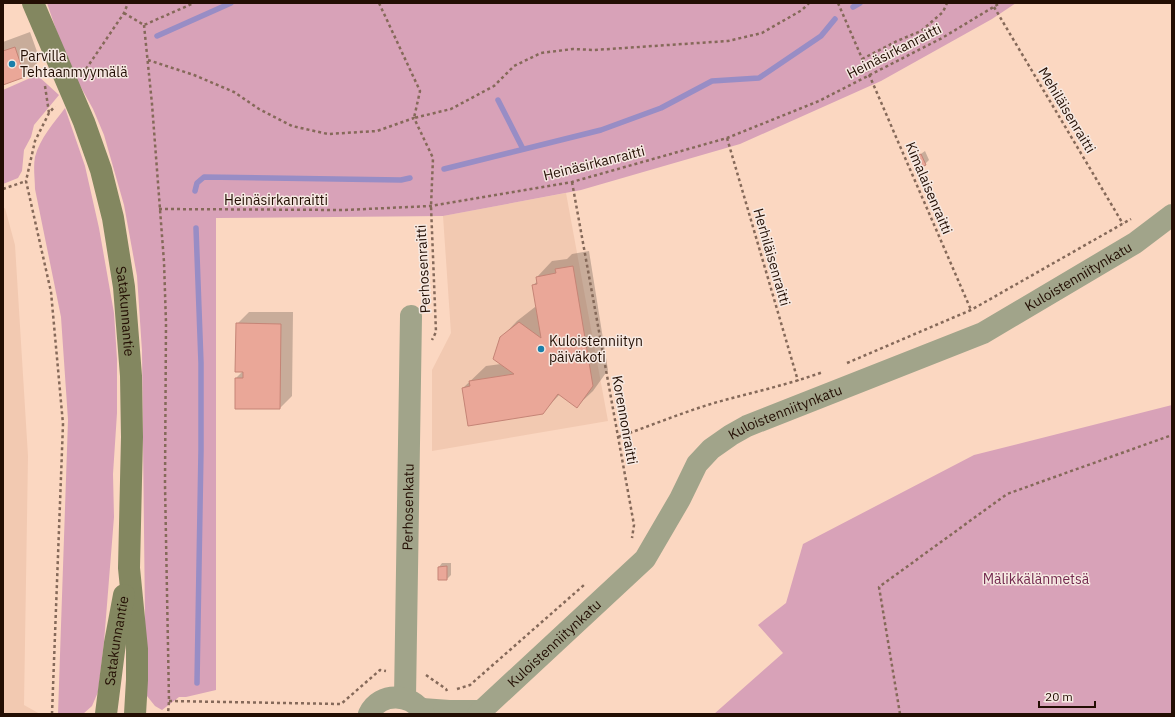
<svg xmlns="http://www.w3.org/2000/svg" width="1175" height="717" viewBox="0 0 1175 717" font-family="'IBM Plex Sans',sans-serif">
	<style>
		.built { fill: #f2c9b1 }
		.green { fill: #d8a2b8 }
		.shadow { fill: #0003 }
		.lines { fill: none; stroke-linecap: round; stroke-linejoin: round }
		.stream { stroke: #988dc5; stroke-width: 5.5 }
		.building { fill: #eaa798; stroke: #c58476 }
		.path { stroke: #856959; stroke-width: 2.5; stroke-dasharray: 3 3; stroke-linecap: butt }
		.street { stroke: #a1a48a; stroke-width: 22 }
		.secondary { stroke: #838760; stroke-width: 22 }
		.poi-dot { fill: #1a7faa; stroke: #f6e9e2; stroke-width: 1.5 }
		.labels { text-anchor: middle; stroke-width: 3; stroke-linejoin: round; paint-order: stroke }
		.street-label { font-size: 14px; fill: #230e03; stroke: #f6e9e2 }
		.poi-label { font-size: 14px; fill: #230e03; stroke: #f6e9e2; text-anchor: start }
		.park-label { font-size: 14px; fill: #73294e; stroke: #f6e9e2 }
	</style>
	<rect width="100%" height="100%" fill="#fbd7c1"/>
	<path class="built" d="M566,193L608,421L432,451V370L451,333L443,216Z
		M5,208L15,245L28,456L24,705L40,714H3V209Z"/>
	<path class="green" d="M47,3H1016L992,19L881,81L740,144L581,190L443,216L216,218V690L186,697H179L162,710L155,706L147,696L143,679L145,620L142,351L137,276L124,205L104,135L93,109L67,62Z
		M37,75L59,95L34,125L31,137L24,150L22,171L18,178L3,184V90Z
		M65,108L85,166L99,228L114,313L117,359V413L113,474L114,517L104,642L98,692L92,706L83,714H58L68,420L61,317L35,189C35,179 33,167 35,157C40,138 54,123 65,108Z
		M1172,405V714H714L783,653L758,625L786,603L803,544L974,455Z"/>
	<path class="shadow" d="M30,32L40,60L24,76L3,83V42Z
		M925,151L929,160L925,164L915,158Z
		M589,251L608,370L593,391L577,406L560,394L542,413L463,388L486,366L501,364V338L517,321L535,307L537,308L533,285L538,281L537,277L552,261L567,259L572,254Z
		M249,312H293L292,396L280,408H236V378L243,371L237,324Z
		M442,563H451V575L447,579H439V567Z"/>
	<g class="lines">
		<path class="stream" d="M853,7L860,3
			M157,36L231,3
			M498,100L523,149
			M444,169L601,130L661,108L712,81L759,78L821,36L835,19
			M195,191L197,183L204,177L401,180L410,178
			M196,228L201,363V450L197,683"/>
	</g>
	<path class="building" d="M15,47L25,77L3,85V51Z
		M921,154L926,165L919,168L914,158Z
		M573,266L593,386L577,408L558,394L543,414L468,426L462,388L470,386L469,381L514,374L493,359L500,337L519,322L541,338L532,285L537,284L536,277L556,273L555,269Z
		M236,323L281,324L280,409H235V378H243V372H235Z
		M447,566V580H438V567Z"/>
	<g class="lines">
		<path class="path" d="M379,3L420,91L414,118L451,109L494,86L514,66L541,53L573,49L594,50L728,41L762,33L802,10L809,3
			M838,3L971,310
			M994,7L1123,224
			M124,13L144,25L194,3
			M144,25L152,104L164,262L166,323L165,484L169,701L168,714
			M862,59L897,41L921,31L943,12L947,3
			M148,60L194,75L234,92L259,109L292,126L328,134L377,131L414,118L433,158L431,206L436,332L432,340
			M86,69L124,13L128,3
			M45,86L49,113
			M727,138L798,381
			M572,182L634,525L632,538
			M3,189L26,181
			M159,209L344,210L431,206L572,182L727,138L819,101L942,38L1000,3
			M847,363L971,310L1131,219
			M618,437C650,426 681,413 714,403C750,393 787,385 823,372
			M426,675L446,689L447,691
			M457,689L470,685L584,585
			M169,701L341,704L380,670L386,671
			M52,714L63,424L51,292L26,181L35,141L49,113L55,106
			M900,714L879,587L1007,494L1172,435"/>
		<g class="street">
			<path id="s1" d="M405,698L411,316"/>
			<path d="M422,709L449,711H481"/>
			<path d="M369,714C380,691 412,693 424,714"/>
			<path id="s2" d="M478,714L645,559L680,499L697,464L711,449L731,435L747,426L983,333L1135,243L1172,215"/>
		</g>
		<g class="secondary">
			<path id="s3" d="M33,3L84,122L101,170L113,218L124,287L131,376L132,437L129,568L137,649V680L135,714"/>
			<path id="s4" d="M106,714L115,643L124,595"/>
		</g>
	</g>
	<g class="poi-dot">
		<circle cx="12" cy="64" r="4"/>
		<circle cx="541" cy="349" r="4"/>
	</g>
	<g class="labels">
		<g class="street-label">
			<text transform="translate(894 51) rotate(-27)" y="5">Heinäsirkanraitti</text>
			<text transform="translate(1067 110) rotate(59)" y="5">Mehiläisenraitti</text>
			<text transform="translate(594 163) rotate(-14)" y="5">Heinäsirkanraitti</text>
			<text transform="translate(929 188) rotate(67)" y="5">Kimalaisenraitti</text>
			<text x="276" y="205">Heinäsirkanraitti</text>
			<text transform="translate(772 257) rotate(74)" y="5">Herhiläisenraitti</text>
			<text transform="translate(423 269) rotate(-93)" y="5">Perhosenraitti</text>
			<text dy="5" stroke="none"><textPath href="#s2" startOffset="764">Kuloistenniitynkatu</textPath></text>
			<text dy="5" stroke="none"><textPath href="#s3" startOffset="324">Satakunnantie</textPath></text>
			<text dy="5" stroke="none"><textPath href="#s2" startOffset="440">Kuloistenniitynkatu</textPath></text>
			<text transform="translate(625 420) rotate(80)" y="5">Korennonraitti</text>
			<text dy="5" stroke="none"><textPath href="#s1" startOffset="191">Perhosenkatu</textPath></text>
			<text dy="5" stroke="none"><textPath href="#s4" startOffset="74">Satakunnantie</textPath></text>
			<text dy="5" stroke="none"><textPath href="#s2" startOffset="104">Kuloistenniitynkatu</textPath></text>
		</g>
		<g class="poi-label">
			<text x="20" y="61">Parvilla<tspan x="20" dy="16">Tehtaanmyymälä</tspan></text>
			<text x="549" y="346">Kuloistenniityn<tspan x="549" dy="16">päiväkoti</tspan></text>
		</g>
		<g class="park-label">
			<text x="1036" y="584">Mälikkälänmetsä</text>
		</g>
	</g>
	<rect width="1175" height="717" fill="none" stroke="#230e03" stroke-width="8"/>
	<path d="M1039 701v6h56v-6" fill="none" stroke="#230e03" stroke-width="2"/>
	<text x="1045" y="701" font-size="12" fill="#230e03" stroke="#f6e9e2" stroke-width="3" paint-order="stroke">20 m</text>
</svg>
